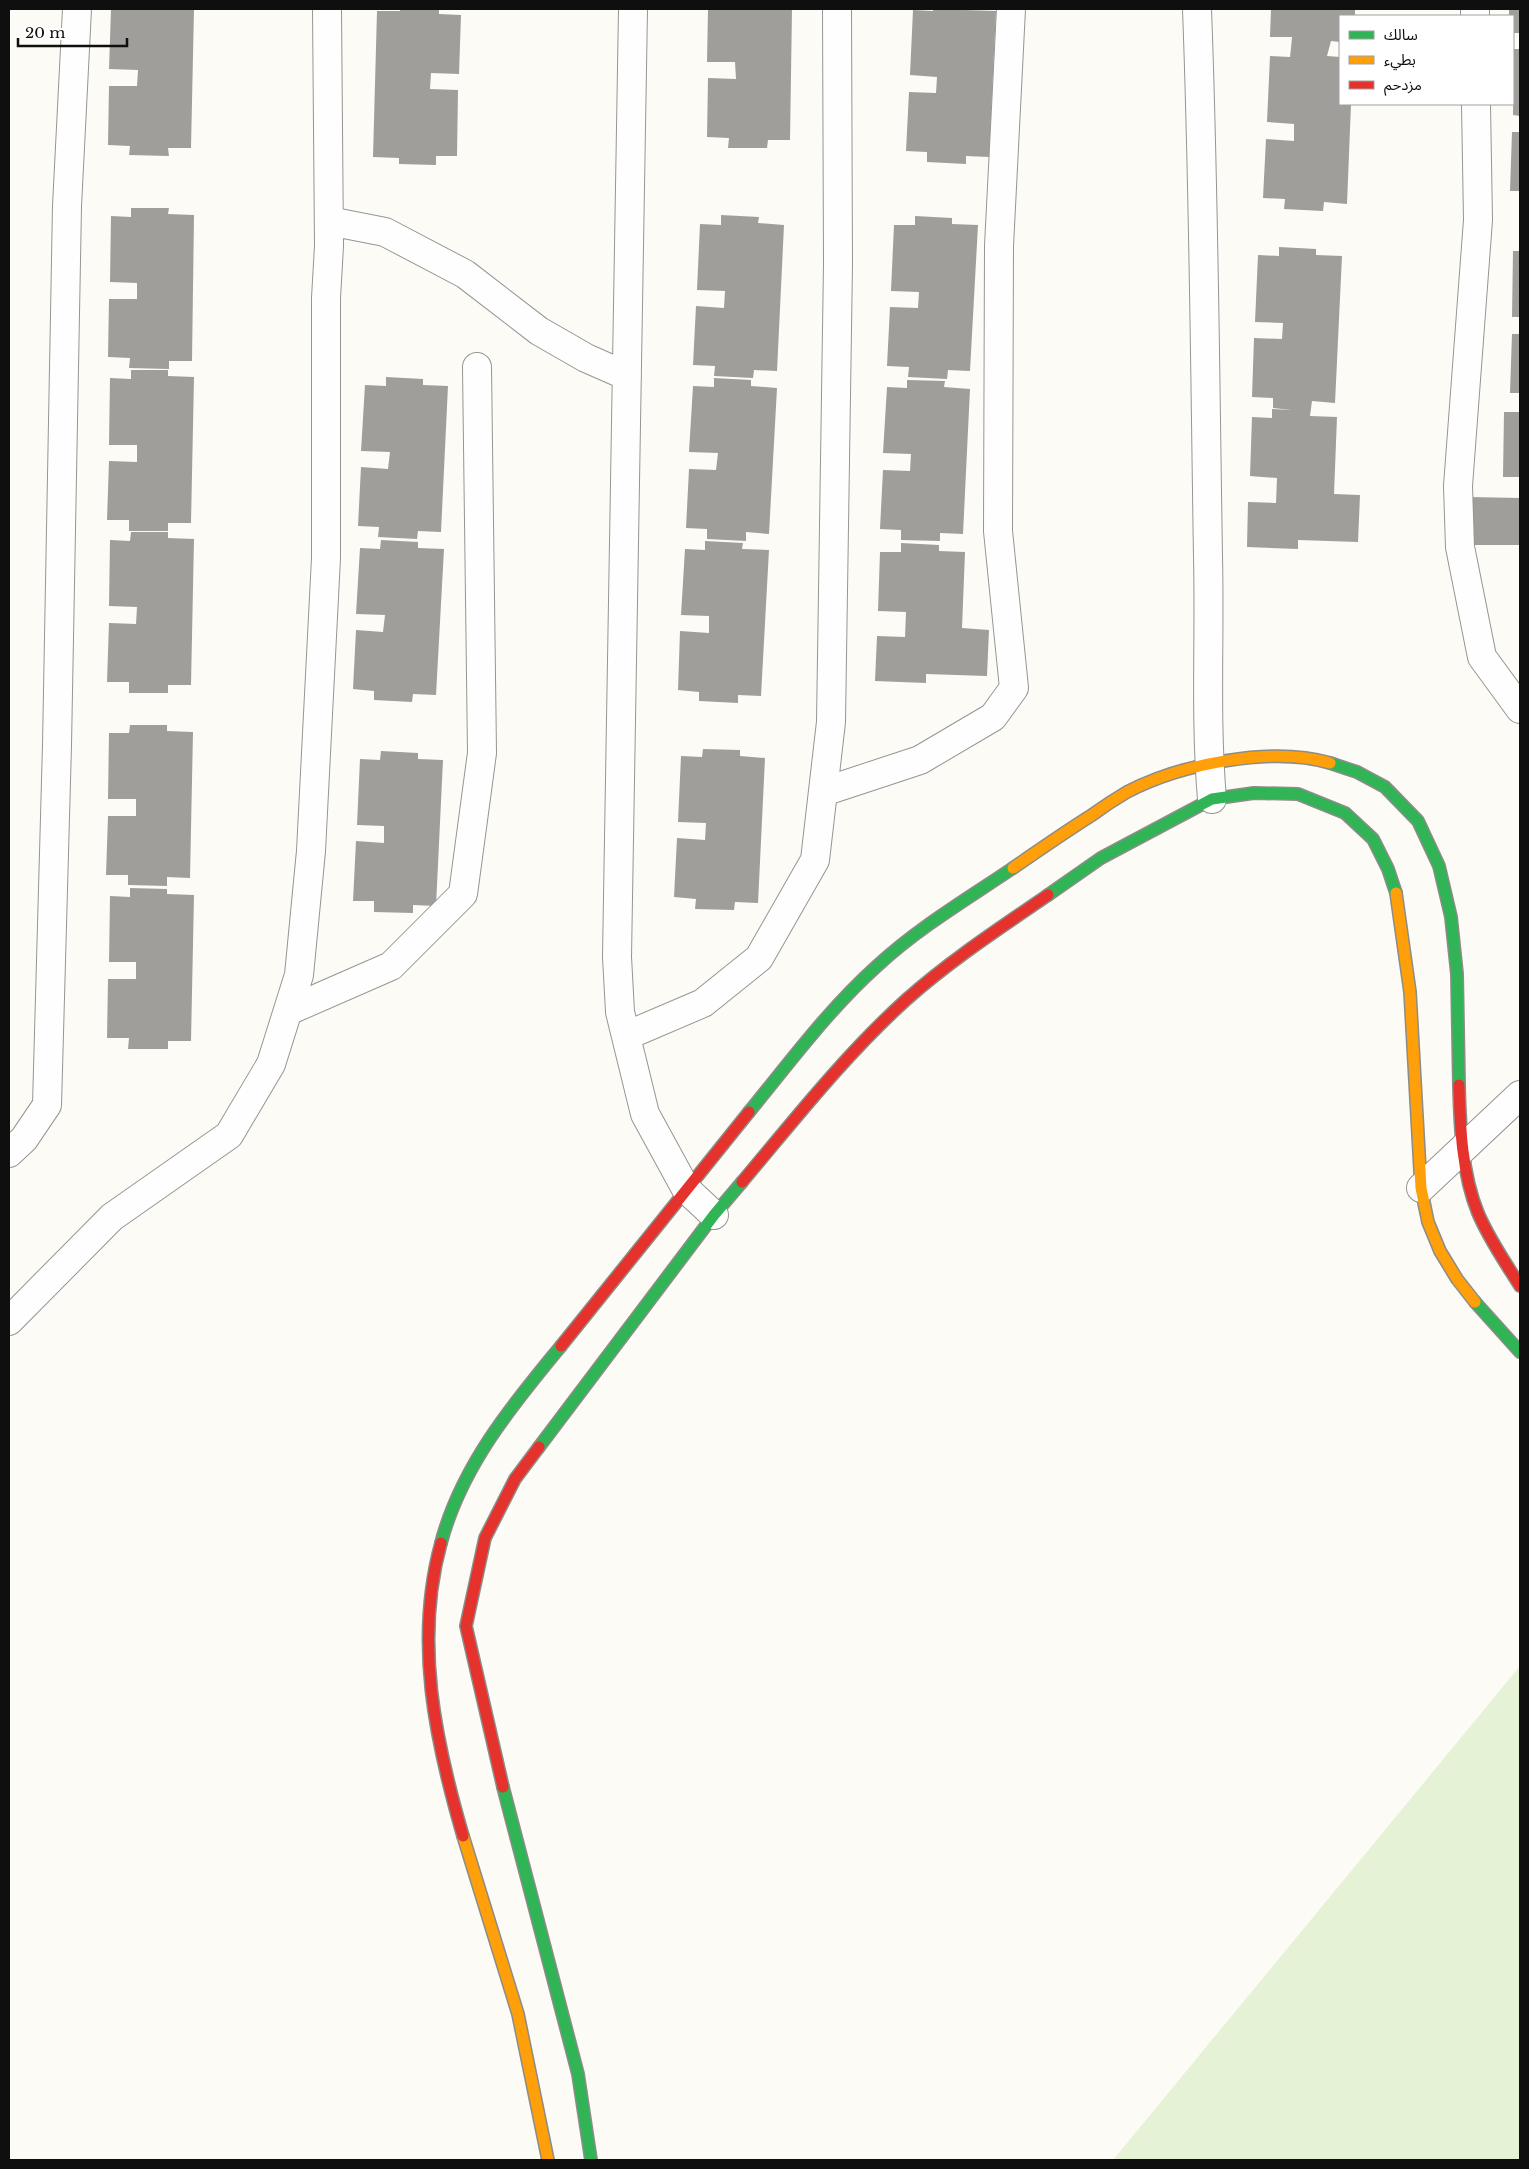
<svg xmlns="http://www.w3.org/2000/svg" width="1529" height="2169" viewBox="0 0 1529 2169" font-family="'Libre Baskerville','Noto Sans Arabic',serif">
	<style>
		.green { fill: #e6f2d5 }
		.building { fill: #a09e9a }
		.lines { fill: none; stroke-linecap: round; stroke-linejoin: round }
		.street-casing { stroke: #969593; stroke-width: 30 }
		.fast-casing { stroke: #8c8c89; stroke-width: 14 }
		.slow-casing { stroke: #8c8c89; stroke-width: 14 }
		.jam-casing { stroke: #8c8c89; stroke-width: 14 }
		.street { stroke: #fffefe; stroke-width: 28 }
		.fast { stroke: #30b455; stroke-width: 11 }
		.slow { stroke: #ff9f0a; stroke-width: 11 }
		.jam { stroke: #e5322d; stroke-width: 11 }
	</style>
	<rect width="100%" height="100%" fill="#fcfbf5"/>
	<path class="green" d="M1520,1666V2160H1113Z"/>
	<path class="building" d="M111,9H194L191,148H168L169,156L129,155L130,146L108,145L109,86H137L138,70L109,69Z
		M400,9H439V14L461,15L459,74L431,73L430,89L458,90L457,156H436V165L399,164V158L373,157L377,11H400Z
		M708,9H792L790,140H768L767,148H728L729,138L707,137L708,78L736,79L735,62H707Z
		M933,9L996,11L989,157L966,156V164L927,162V152L906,151L909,92L936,93L937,77L910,75L913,10L933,11Z
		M1271,9H1355V16H1340V42L1331,41L1327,56L1340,57V104H1351L1347,204L1324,202L1323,211L1284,209L1285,199L1263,198L1266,139L1294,141V124L1267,122L1270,56L1290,57L1291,48L1325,49L1291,48L1292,37H1270Z
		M1509,9H1520V33H1513V16H1509Z
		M1514,49H1520V116L1513,115Z
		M1512,132H1520V191H1510Z
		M131,208H169L168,214L194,215L192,361H169V369L129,368L130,358L108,357L109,299H137V283L110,282L111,216L131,217Z
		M721,215L759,217L758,223L784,225L777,371L754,370L753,378L714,376L715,366L693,365L696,306L724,308L725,291L697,290L700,224L721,225Z
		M915,216L952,218V224L978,225L970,371L948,370L947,379L908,377L909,367L887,366L890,307L918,308L919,292L891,291L894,225H915Z
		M1279,247L1316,249V255L1342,256L1335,403L1312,401L1310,416L1337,417L1334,494L1360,495L1358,542L1298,540V549L1247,547L1248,502L1276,503L1277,478L1250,476L1252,417L1272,418V409L1292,410L1273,408V398L1252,397L1254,338L1282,339L1283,323L1255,322L1258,255L1279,256Z
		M1513,251H1520V317H1512Z
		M1512,334H1520V393H1510Z
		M131,370H168V376L194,377L191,523H168V531H129V520H107L109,461L137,462V445H109L110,378L131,379Z
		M386,377L423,379V385L448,386L441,532L418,531L417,539L378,537L379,527L358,526L361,467L388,469L390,452L361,451L365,385L386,386Z
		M714,378L751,380V386L777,388L769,534L746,532V541L707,539V529L686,528L689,469L716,470L718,453L689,452L693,386L714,387Z
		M907,380L945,381L944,387L970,389L963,534L940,533V541L901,540V530L880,529L883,470L910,471L911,454L883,453L887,387L907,388Z
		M1504,412H1520V477H1503Z
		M1470,497L1520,498V545H1469Z
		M131,532H168V538L194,539L191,685H168V693H129V682H107L109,623L136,624L137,607L109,606L110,540L130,541Z
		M381,540L418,542V548L444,549L436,695L413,694L412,702L374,700V691L353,689L356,630L383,632L385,615L356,614L360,548L380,549Z
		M705,541L743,543L742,549L769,550L761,696L738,695V703L699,701V692L678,690L680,631L709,633V616L681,615L685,549L705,550Z
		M901,543L939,545V551L965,552L962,628L989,630L987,676L926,674V683L875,681L877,636L905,637L906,612L878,611L880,552H901Z
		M130,725H167V731L193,732L190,878L167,877V886L128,885V875H106L108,816H136V799H108L109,733H129Z
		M703,749L740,750V756L765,758L758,903L735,902L734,910L695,909L696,899L674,897L677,838L705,840L706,823L678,822L681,756L702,757Z
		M381,751L418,753V759L443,760L436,906L413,905V913L374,912V901H353L356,841L384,843V826L357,825L360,759L380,760Z
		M130,888L167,889V894L194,895L191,1041H168V1049H128L129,1038H107L108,979H136V962H109L110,896L130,897Z"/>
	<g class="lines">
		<g class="street-casing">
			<path id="street" d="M633,9L617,957L620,1012L645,1114L686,1189L714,1215
				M1197,9C1204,191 1205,374 1208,557C1210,637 1205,719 1212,799
				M1475,9V16
				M1476,104L1478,220L1458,486L1460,547L1482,657L1520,709
				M329,221L385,232L465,274L539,331L586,358L627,376
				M823,792L920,760L993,717L1014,688L998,531L999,246L1011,9
				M288,1011L391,966L463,894L482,753L477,367
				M626,1036L703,1003L759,958L815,860L831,722L838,264L837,9
				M9,1153L24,1139L47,1105L57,745L67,206L77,9
				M1421,1188L1520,1095
				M9,1321L112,1217L229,1135L271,1064L299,975L311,851L326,558V298L329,246L327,9"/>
		</g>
		<g class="fast-casing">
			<path id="fast" d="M1330,763L1357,772L1385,787L1418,821L1439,866L1451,917L1457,974L1459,1085
				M1048,895L1101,858L1212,799L1254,793L1298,794L1345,813L1373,839L1388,869L1396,893
				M749,1112C790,1062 829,1009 877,966C918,928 967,899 1013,868
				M1475,1302L1520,1352
				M539,1447L714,1215L742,1182
				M441,1543C461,1467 512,1405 561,1346
				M503,1787L578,2074L591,2160"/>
		</g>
		<g class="slow-casing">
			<path id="slow" d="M1013,868C1039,850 1065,832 1092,815C1103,807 1115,799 1127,792C1181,764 1271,746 1330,763
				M1396,893L1410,992L1421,1188L1428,1222L1440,1251L1457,1279L1475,1302
				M463,1836L518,2014L548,2160"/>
		</g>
		<g class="jam-casing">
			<path id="jam" d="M1459,1085C1460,1127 1462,1174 1478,1213C1489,1239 1505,1262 1520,1286
				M742,1182C795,1119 846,1054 907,999C951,960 1000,928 1048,895
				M561,1346L749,1112
				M441,1543C414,1641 435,1740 463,1836
				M503,1787L466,1626L485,1538L515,1479L539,1447"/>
		</g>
		<use href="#street" class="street"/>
		<use href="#fast" class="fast"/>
		<use href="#slow" class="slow"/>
		<use href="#jam" class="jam"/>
	</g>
	<rect width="1529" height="2169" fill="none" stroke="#0f0f0f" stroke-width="20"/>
	<rect x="1339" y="15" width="175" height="90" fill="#ffffff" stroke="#9f9f9f"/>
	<rect x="1349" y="31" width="25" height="8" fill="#30b455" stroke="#9f9f9f"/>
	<text x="1384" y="40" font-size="15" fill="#0f0f0f">سالك</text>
	<rect x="1349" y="56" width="25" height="8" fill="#ff9f0a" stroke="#9f9f9f"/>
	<text x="1384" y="65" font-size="15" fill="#0f0f0f">بطيء</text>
	<rect x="1349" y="81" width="25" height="8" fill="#e5322d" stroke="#9f9f9f"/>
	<text x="1384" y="90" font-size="15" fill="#0f0f0f">مزدحم</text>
	<path d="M18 38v8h109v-8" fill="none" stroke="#0f0f0f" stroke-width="2.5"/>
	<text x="25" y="38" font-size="15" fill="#0f0f0f" stroke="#ffffff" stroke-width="4" paint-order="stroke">20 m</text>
</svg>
